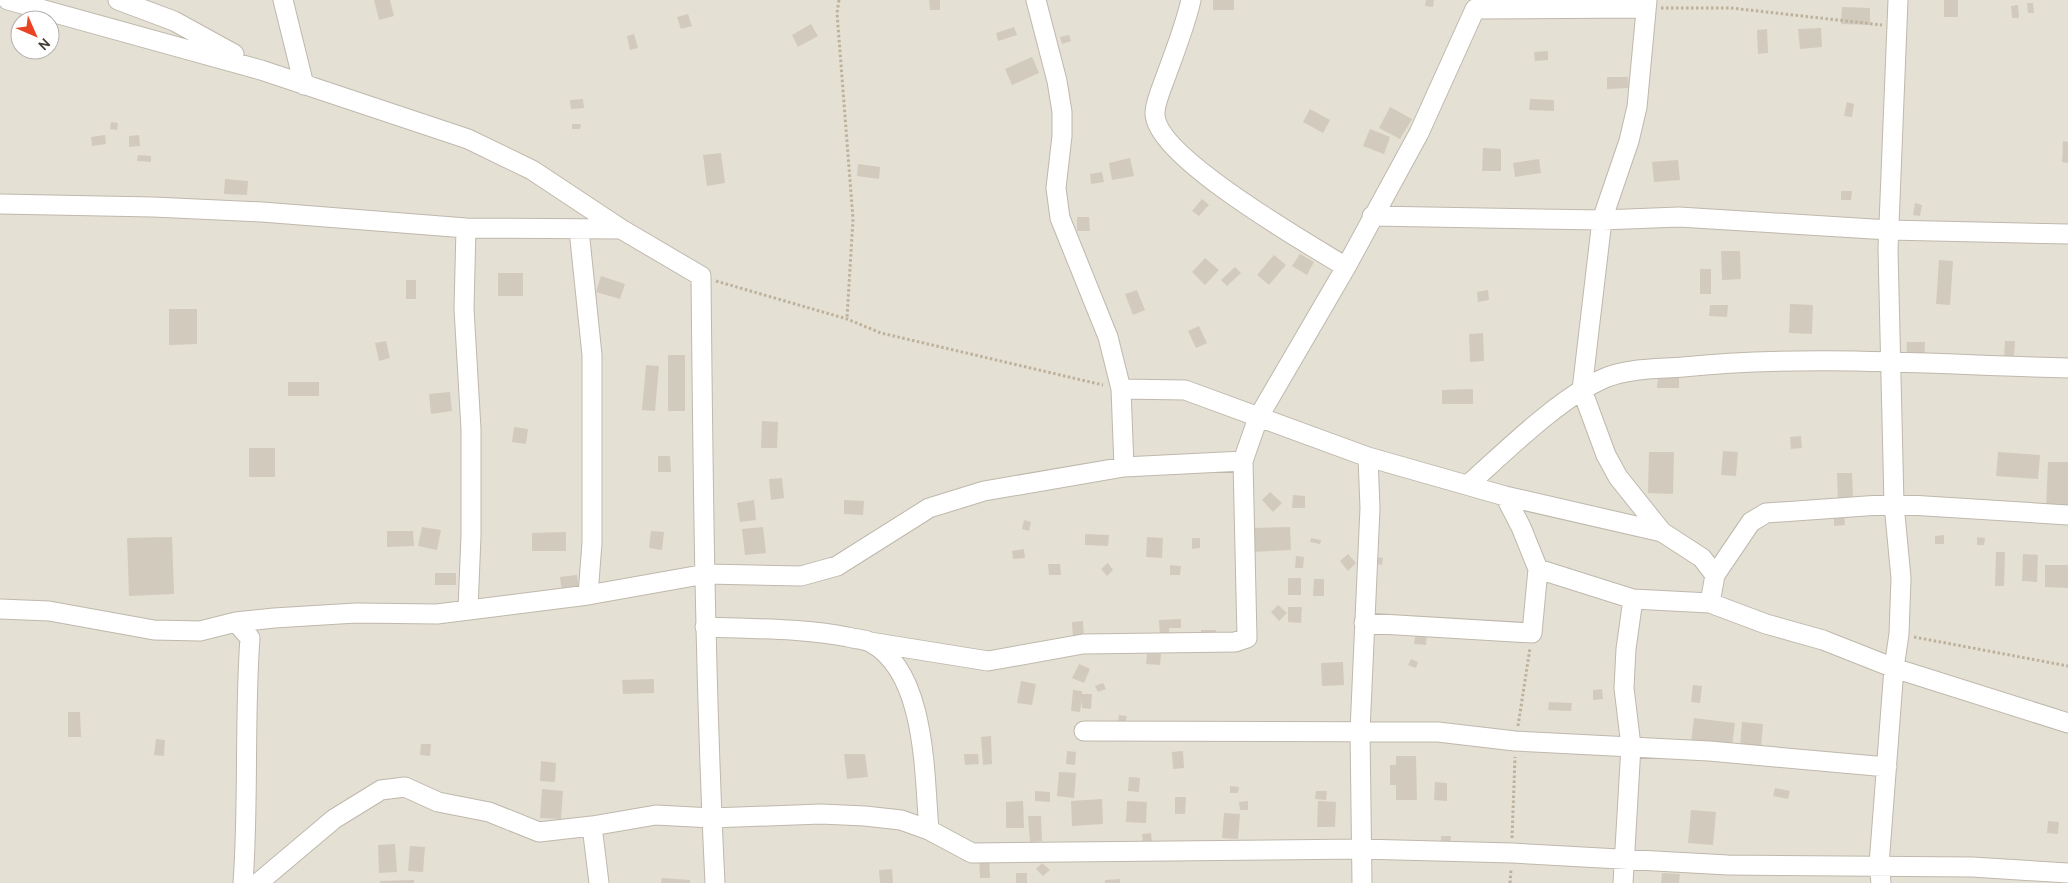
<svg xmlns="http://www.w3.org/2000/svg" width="2068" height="883" viewBox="0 0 2068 883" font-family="Cabin,sans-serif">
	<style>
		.residential { fill: #e5e0d4; fill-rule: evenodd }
		.building { fill: #d2cabc }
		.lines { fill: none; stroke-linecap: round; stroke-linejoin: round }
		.minor-casing { stroke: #bfb8ac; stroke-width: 21 }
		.path { stroke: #bdb19c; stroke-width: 3; stroke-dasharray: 2.5 2.5; stroke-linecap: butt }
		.minor { stroke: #fff; stroke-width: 19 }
	</style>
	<rect width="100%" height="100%" fill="#f1eee6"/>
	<path class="residential" d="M0,0H2068V883H0ZM20,20H50V50H20Z"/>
	<path class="building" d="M374,0H390L394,16L379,20Z
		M929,0H940V10H930Z
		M1213,0H1234V10H1213Z
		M1426,0H1434L1433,7L1425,6Z
		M1944,0H1958V17H1944Z
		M2027,3H2033L2034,13H2028Z
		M2018,5L2019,18H2012L2011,6Z
		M1842,7L1870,8V25L1841,24Z
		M688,14L692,26L681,29L677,17Z
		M811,24L818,36L798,47L792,35Z
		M1014,27L1017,35L998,41L996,33Z
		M1821,28L1822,47L1800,49L1798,29Z
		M1767,29L1768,53L1758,54L1757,30Z
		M634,34L638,48L630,50L627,36Z
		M1069,35L1071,41L1062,44L1060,37Z
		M1548,51V60L1535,61L1534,52Z
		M1032,57L1039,73L1012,85L1005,69Z
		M1607,77H1628L1629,88L1607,89Z
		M583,99L584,108L571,109L570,100Z
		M1530,99L1554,100V111L1529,110Z
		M1847,102L1854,104L1852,117L1844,116Z
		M1390,107L1412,119L1400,139L1379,128Z
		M1310,109L1330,120L1323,133L1303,122Z
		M111,122L118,123L117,130L110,129Z
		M572,124H581L580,129H572Z
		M1370,129L1390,137L1384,154L1363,146Z
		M105,135L106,144L92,146L91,137Z
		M139,135L140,146L129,147V136Z
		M2063,141L2068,142V163L2062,162Z
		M1483,148L1501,149V171H1482Z
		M721,153L725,183L707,186L703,155Z
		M138,155L151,156V162L137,161Z
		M1130,158L1134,176L1112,180L1109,163Z
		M1539,159L1541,173L1515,177L1513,163Z
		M1678,160L1680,180L1654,182L1652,162Z
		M858,164L880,167L879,179L857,176Z
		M1102,172L1104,182L1091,184L1090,174Z
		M225,179L248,181L247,195L224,194Z
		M1841,191H1852L1851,200H1841Z
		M1202,199L1209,205L1199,216L1192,211Z
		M1915,203L1922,205L1920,216L1913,215Z
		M1077,217H1089L1090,231H1077Z
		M1721,251H1740L1741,279L1722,280Z
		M1300,254L1314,262L1307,275L1292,266Z
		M1274,255L1286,265L1269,285L1257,275Z
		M1205,258L1219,270L1205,285L1192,272Z
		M1939,260L1953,261L1950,305L1936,304Z
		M1235,267L1241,273L1227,286L1221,280Z
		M1700,269H1711V294H1700Z
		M498,273H523V296H498Z
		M601,276L625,284L620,299L596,292Z
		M406,280H416V299H406Z
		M1137,290L1145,310L1133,315L1125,294Z
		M1488,290L1489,300L1478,302L1477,292Z
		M1790,304L1813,305L1812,334L1789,333Z
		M1710,305H1728L1727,317L1709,316Z
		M169,309H197V344L169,345Z
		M1199,326L1207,343L1196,348L1188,331Z
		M1483,333L1484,361L1470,362L1469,334Z
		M386,341L390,358L379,361L375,343Z
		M2005,341H2015L2014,358H2004Z
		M1907,342H1925L1924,366H1906Z
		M668,355H685V411H668Z
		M646,365L659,366L655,411L642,410Z
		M1658,377L1679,378V388H1657Z
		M288,382H319V396H288Z
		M1473,389V404H1442V390Z
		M450,392L452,411L431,414L429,394Z
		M762,421L778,422L777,448H761Z
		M514,427L528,429L526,444L512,442Z
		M1801,436L1802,448L1791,449L1790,437Z
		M249,448H275V477H249Z
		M1723,451L1738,452L1736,476L1721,475Z
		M1649,452H1674L1673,494L1648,493Z
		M1998,452L2040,455L2038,479L1996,476Z
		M658,456H670L671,472H658Z
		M2048,462H2068V508H2046Z
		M1837,473H1852L1853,499L1838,500Z
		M782,478L784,498L771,500L769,479Z
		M1270,492L1282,503L1273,512L1262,500Z
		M1293,495L1305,496V508H1292Z
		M754,500L756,520L740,522L737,503Z
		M844,500L864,501L863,515L844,514Z
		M1834,509H1844L1845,525L1834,526Z
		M1024,520L1031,522L1029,531L1022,529Z
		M422,527L441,530L437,550L418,546Z
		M763,527L766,553L745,555L742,529Z
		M1290,527L1291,550L1252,552V528Z
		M387,531H413L414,546L387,547Z
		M651,531L664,532L662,550L649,548Z
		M566,532V551H532V533Z
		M1085,534L1109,535L1108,546L1085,545Z
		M1944,535V544H1935V536Z
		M172,537L174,594L129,596L127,538Z
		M1147,537L1163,538L1162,558L1146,557Z
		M1977,537L1985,538L1984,545H1977Z
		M1192,538H1200V548L1192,549Z
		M1311,538L1321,540L1320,544L1310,542Z
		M1024,549L1025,558L1013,559L1012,551Z
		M1996,552H2005L2004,586H1995Z
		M1348,554L1356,563L1348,571L1340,561Z
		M2023,554L2038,555L2037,582L2022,581Z
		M1296,556L1304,557L1303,568H1295Z
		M1377,557L1383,558L1382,565L1376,564Z
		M1108,563L1113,570L1107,576L1101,569Z
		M1048,564H1060L1061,575H1049Z
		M1170,565L1181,566L1180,575H1170Z
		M2045,565H2068V588L2045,587Z
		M435,573H456V585H435Z
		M577,575L579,590L562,592L560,577Z
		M1288,578H1301V595H1288Z
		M1314,579H1324V596H1313Z
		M1278,605L1287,613L1279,621L1271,612Z
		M1288,607H1302L1301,623L1288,622Z
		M1181,619V628H1169L1170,637H1160L1159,620Z
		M1083,621L1084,639H1073L1072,622Z
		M1201,630H1216V646H1201Z
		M1416,632L1427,634L1426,645L1414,644Z
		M1147,654H1161L1160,665L1146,664Z
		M1411,659L1418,662L1416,668L1408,665Z
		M1343,662L1344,685L1322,686L1321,663Z
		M1079,664L1090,669L1084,683L1072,678Z
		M654,679V693L623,694L622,680Z
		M1021,681L1036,684L1032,705L1017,703Z
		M1103,683L1106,689L1098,692L1095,686Z
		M1693,685L1702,686L1700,703L1691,702Z
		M1602,689L1603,699L1593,700V690Z
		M1073,690L1082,691V694H1092L1091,709L1082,708V699L1080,712L1071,711Z
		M1549,702L1572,703L1571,711L1548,710Z
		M68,712H80L81,737H68Z
		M1119,715L1127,716L1125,724L1118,723Z
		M1694,718L1735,723L1732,747L1691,742Z
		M1742,722L1763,724L1761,749L1740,748Z
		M991,736L992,764L983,765L981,737Z
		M156,739L165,740L164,756L154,755Z
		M421,744H431L430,756L420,755Z
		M1067,751L1076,752L1075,765L1066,764Z
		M1183,751L1184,768L1173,769L1172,752Z
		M844,754H865L868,777L847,779Z
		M964,754H978L979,764L965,765Z
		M1396,756H1416L1417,800H1396V785H1390V765H1396Z
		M541,761L556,763L555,782L540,781Z
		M1059,772L1076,773L1074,798L1057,796Z
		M1129,777L1140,778L1139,792L1128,791Z
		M1435,782L1447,783V801L1434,800Z
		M1230,786L1239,787L1238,793H1230Z
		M1775,788L1790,791L1788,799L1773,796Z
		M542,789L563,791L561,819L540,818Z
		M1035,791L1050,792V802L1035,801Z
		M1316,791H1327L1326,800L1315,799Z
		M1175,797H1186L1185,814H1175Z
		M1102,799L1103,824L1072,826L1071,801Z
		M1023,801L1024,828H1006V802Z
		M1127,801L1147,802L1146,823L1126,822Z
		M1248,801V810H1240L1239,802Z
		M1318,801L1336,802L1335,827H1317Z
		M1691,810L1716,812L1713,845L1688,843Z
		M1224,813L1240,814L1238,839L1222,838Z
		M1028,816H1041L1042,841L1030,842Z
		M2048,821L2059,822L2058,834L2047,833Z
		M1151,833L1152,843L1143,844L1142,834Z
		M1441,836H1451L1450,848L1441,847Z
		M395,844L397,872L379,873L378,845Z
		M410,846L425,847L423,872L408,871Z
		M979,854H989L990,878H980Z
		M1042,863L1050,870L1043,876L1036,869Z
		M892,869L893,883H880L879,870Z
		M1016,873H1027V883H1016Z
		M1662,873L1680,874L1679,883H1661Z
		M662,878L690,880V883H661Z
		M1120,879V883H1105V880Z
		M414,880V883H380V881Z"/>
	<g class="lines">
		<g class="minor-casing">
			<path id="minor" d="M8,0L261,70L468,139L532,170L621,229L701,276C703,479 705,681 715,883
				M118,0L174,21L234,54
				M283,0L304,85
				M1036,0L1057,81L1062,112V136L1056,188L1060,218L1108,337L1121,389L1124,467
				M1191,0C1185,26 1175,51 1166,76C1162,87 1156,100 1155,112C1152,155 1310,245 1346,267
				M1647,0L1637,107L1629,141L1602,220L1582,390L1606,455L1618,477L1662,532
				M0,204L153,207L262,212L466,228L621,229
				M1372,216L1602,220L1679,217L1889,230L2068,234
				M466,228L464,309L471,429V536L468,609
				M579,230L592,355V543L588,595
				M1121,389L1185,390L1368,457L1505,496L1662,532L1702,558L1715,575L1710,603
				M1469,484C1506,451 1560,397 1605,378C1629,368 1658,369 1683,367C1811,354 1940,365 2068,368
				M1538,569L1633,599L1710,603L1766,624L1823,640L1894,668L2068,723
				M1715,575L1751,522L1766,513L1894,504L2068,515
				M0,609L49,611L154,630L200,631L236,622L274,618L356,613L437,614L588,595L706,574L801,576L837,566L929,508L984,491L1124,467L1243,461L1258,418L1346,267L1419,133L1475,9L1646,8
				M236,622L250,638C244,720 249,801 243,883
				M1364,623L1532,633L1538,569L1521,527L1505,496
				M705,627C752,629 802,628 848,637C855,639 864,639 870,642C927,672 924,775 929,830
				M870,642L988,661L1083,644L1235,642L1247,638L1243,461
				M1084,731L1438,732L1515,741L1709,751L1887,767
				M258,883L334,819L381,790L405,787L438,802L489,812L539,832L592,826
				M599,883L592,826L656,815L712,818L821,814L865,816L901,820L929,830L972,853L1361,849L1512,853L1728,865L1972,867L2068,873
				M1362,883L1360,731L1370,508L1368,457
				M1623,883L1631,746L1624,688L1626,649L1633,599
				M1881,883L1879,865L1894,668L1899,634L1901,578L1894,504L1888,249L1898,0"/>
		</g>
		<path class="path" d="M839,0L837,13L853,219L847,318
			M1661,8H1731L1882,25
			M716,281L847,319L881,333L1103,385
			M1914,637L2068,666
			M1518,726L1530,648
			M1512,838L1515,757
			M1510,883L1511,870"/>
		<use href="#minor" class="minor"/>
	</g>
	<g transform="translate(35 35) rotate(135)"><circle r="24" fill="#ffffff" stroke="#b4b2af"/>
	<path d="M0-4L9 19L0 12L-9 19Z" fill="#e94325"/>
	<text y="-8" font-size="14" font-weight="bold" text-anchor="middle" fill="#443e36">N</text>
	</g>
</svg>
